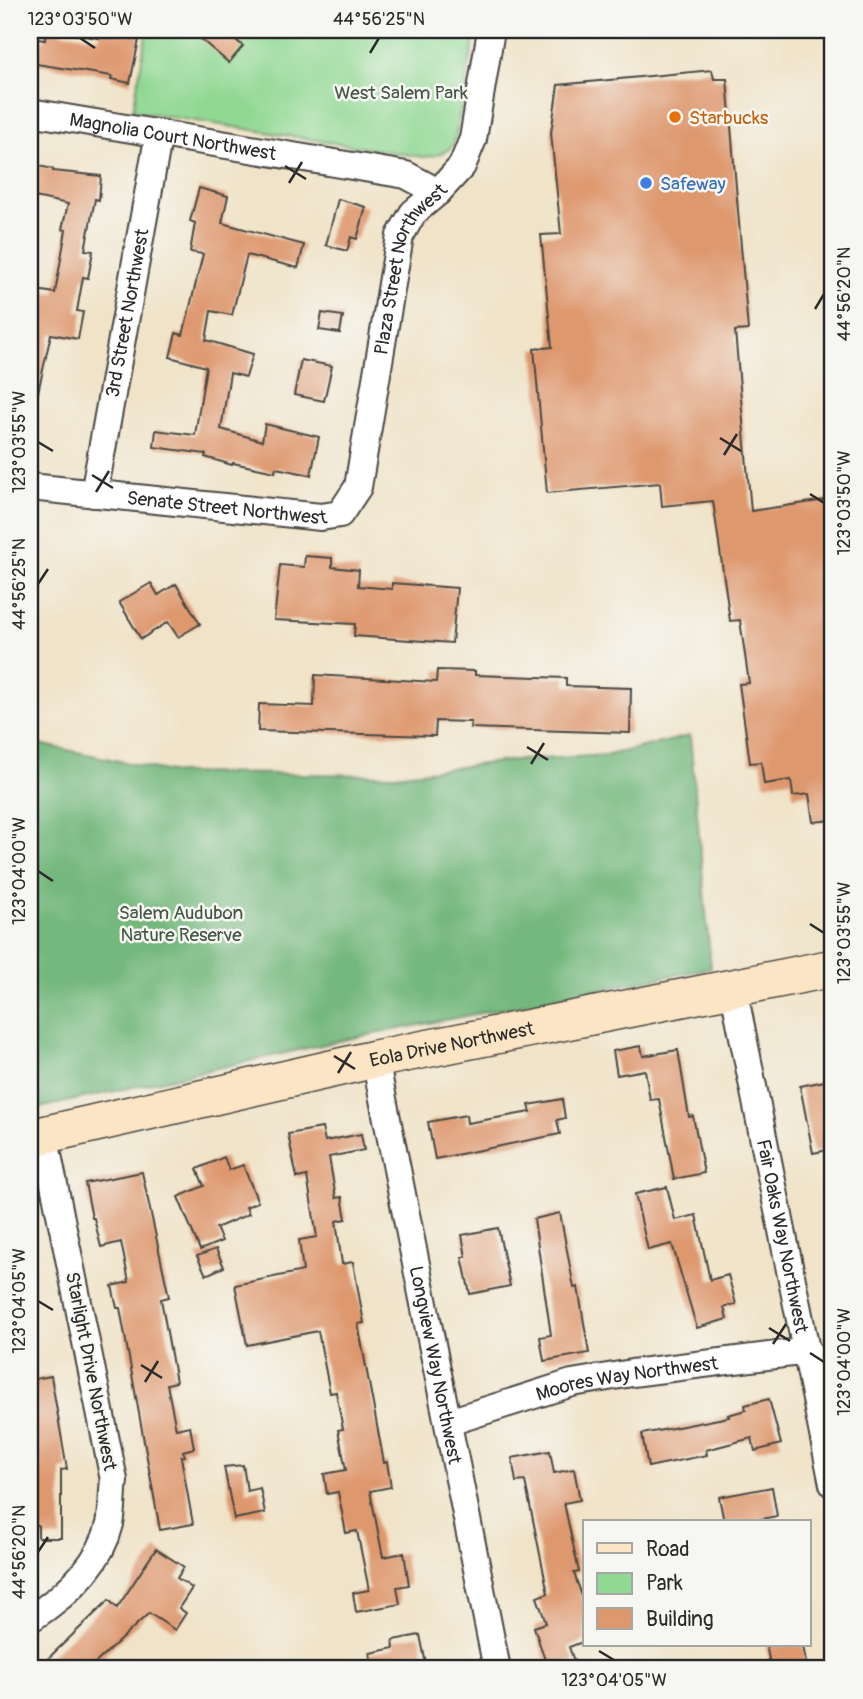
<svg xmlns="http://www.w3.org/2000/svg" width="863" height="1699" viewBox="0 0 863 1699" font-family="Pangolin,sans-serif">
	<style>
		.green { fill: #91d893; stroke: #5e825f; stroke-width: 2 }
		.forest { fill: #74b87d; stroke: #507254; stroke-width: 2 }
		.building { fill: #de986e }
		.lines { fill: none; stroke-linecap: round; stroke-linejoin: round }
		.minor-casing { stroke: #494743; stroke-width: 30 }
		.secondary-casing { stroke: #494743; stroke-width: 40 }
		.minor { stroke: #fff; stroke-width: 26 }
		.secondary { stroke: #fce5c4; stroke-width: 37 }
		.ticks { fill: none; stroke: #2b2b2b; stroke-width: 2.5 }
		.food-dot { fill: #e8710a; stroke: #f6f6f2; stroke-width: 2.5 }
		.shop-dot { fill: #3f7fe0; stroke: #f6f6f2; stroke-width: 2.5 }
		.labels { text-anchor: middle; stroke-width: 5; stroke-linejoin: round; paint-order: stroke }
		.park-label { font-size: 19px; fill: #445645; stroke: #f6f6f2 }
		.food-label { font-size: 19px; fill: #c56008; stroke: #f6f6f2; text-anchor: start }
		.street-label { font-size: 19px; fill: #2b2b2b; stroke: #f6f6f2 }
		.shop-label { font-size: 19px; fill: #366cbe; stroke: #f6f6f2; text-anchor: start }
		.neatline { fill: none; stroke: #2b2b2b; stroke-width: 2.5 }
		.ticks-label { font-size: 18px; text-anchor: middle; fill: #2b2b2b }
	</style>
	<rect width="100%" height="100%" fill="#f6f6f2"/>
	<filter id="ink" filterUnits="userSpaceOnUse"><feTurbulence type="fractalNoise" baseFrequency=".0143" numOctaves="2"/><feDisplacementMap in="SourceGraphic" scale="14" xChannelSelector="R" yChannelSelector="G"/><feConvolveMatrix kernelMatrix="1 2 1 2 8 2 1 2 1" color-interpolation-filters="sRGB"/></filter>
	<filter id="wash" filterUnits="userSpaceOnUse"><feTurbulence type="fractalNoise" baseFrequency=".00686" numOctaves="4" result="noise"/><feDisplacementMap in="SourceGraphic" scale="28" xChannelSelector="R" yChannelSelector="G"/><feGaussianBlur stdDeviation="1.57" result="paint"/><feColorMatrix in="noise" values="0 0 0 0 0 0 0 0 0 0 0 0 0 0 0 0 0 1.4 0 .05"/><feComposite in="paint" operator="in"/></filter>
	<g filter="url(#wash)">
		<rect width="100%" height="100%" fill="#f0e3c8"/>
		<path class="green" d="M147,30H476L454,144C445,154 436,156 423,157L133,111Z"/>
		<path class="forest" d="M690,736L711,968L348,1039L30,1110V742L175,773L395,775L507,761L608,755Z"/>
		<g id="blocks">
			<path class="building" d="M46,30L99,38L100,30H141L130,83L111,79L112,76L30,63V38L45,40Z
				M190,30H224L243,46L229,63Z
				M712,70L714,79H727L748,330L735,331L751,511L833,499V820L813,822L809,794L793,796L791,780L764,784L761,762L750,763L739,684L749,683L740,620L730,621L713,501L662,506L660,483L547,493L534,349L552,347L541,235L561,234L551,133L558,85Z
				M30,164L53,169V171L101,176L99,200L95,199L85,250L93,251L88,278L83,277L77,311L83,312L78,339L51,334L37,397L30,396V289L55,293L66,230L62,229L68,204L30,196Z
				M199,188L228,196L222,223L304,245L298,268L247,255L232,315L211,311L206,340L253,354L246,377L230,373L221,429L262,441L265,424L319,437L311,475L276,468L275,472L233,463L232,465L205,457L206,454L154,447L156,430L195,435L206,367L170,357L176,333L183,335L203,254L190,252L195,223L190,221Z
				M338,199L366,207L357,239L351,237L347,251L326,245Z
				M322,313L343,316L340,333L319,330Z
				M301,360L332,366L324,401L294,395Z
				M305,556L332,558V567L359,570L358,586L392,589V583L457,588L452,643L354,636L355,624L274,620L280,565L304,567Z
				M151,583L158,595L176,584L200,624L178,637L168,622L141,639L119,602Z
				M437,670L475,671V675L566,678V686L631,688L630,733L470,728L471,722L436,721L435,736L258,731L259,704L314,706L315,675L436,682Z
				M641,1046L643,1056L678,1050L689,1117L693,1116L704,1173L674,1179L659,1099L650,1100L645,1070L617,1075L613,1051Z
				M825,1081L833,1126V1149L813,1153L800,1086Z
				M562,1099L565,1118L557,1120L560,1134L435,1159L428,1122L466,1115L467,1123L531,1112L529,1105Z
				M322,1128L325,1141L361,1134L364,1150L329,1157L336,1198L342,1197L346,1219L336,1221L342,1264L353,1262L364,1323L358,1324L384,1463L387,1462L391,1487L370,1491L383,1557L404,1553L409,1585L397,1587L400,1604L356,1612L353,1593L369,1590L357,1531L346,1533L338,1492L327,1494L324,1474L346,1470L338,1430L343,1429L336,1392L330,1393L318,1331L247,1345L235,1285L303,1271L299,1240L317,1237L307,1176L297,1178L288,1134Z
				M224,1157L229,1170L243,1165L258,1202L246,1207L249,1214L216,1228L222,1241L200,1250L178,1197L204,1186L197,1169Z
				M142,1172L169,1297L161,1299L176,1382L167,1384L176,1429L190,1426L194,1448L183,1451L185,1456L181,1457L193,1524L160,1530L120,1308H117L112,1286L129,1282L121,1242L101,1247L94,1218H92L85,1183Z
				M667,1187L675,1220L696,1215L710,1280L728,1275L736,1304L724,1307L727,1319L697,1328L672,1244L648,1250L635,1194Z
				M560,1213L574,1288L578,1287L589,1353L544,1361L540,1337L551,1335L534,1219Z
				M498,1228L510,1286L470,1294L462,1257H466L462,1235Z
				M216,1249L224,1267L206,1275L197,1256Z
				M51,1376L67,1469L61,1470V1538H38V1525H30V1380Z
				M769,1399L781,1444L755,1451L752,1438L706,1450L707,1455L648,1467L642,1434L729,1417L728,1415L746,1410L745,1405Z
				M550,1451L554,1473L574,1469L580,1500L564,1503L579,1572L574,1573L585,1605V1641L569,1647L574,1661L548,1669L534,1627L546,1623L537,1597L548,1593L525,1481L516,1482L512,1458Z
				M243,1465L247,1491L260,1488L265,1513L234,1519L224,1467Z
				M772,1487L777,1516L747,1522H724L719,1497Z
				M156,1549L184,1567L177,1578L192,1588L179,1608L186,1613L175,1630L149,1613L89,1669H37L109,1600L117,1608Z
				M420,1635L427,1669H373L370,1653L394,1648L393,1640Z
				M766,1645H803L806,1663L771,1669Z"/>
		</g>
	</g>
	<g filter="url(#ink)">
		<use href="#blocks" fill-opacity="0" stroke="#494743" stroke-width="2"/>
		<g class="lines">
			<g class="minor-casing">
				<g id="minor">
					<path id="s1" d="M30,112L406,175L438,192"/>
					<path id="s2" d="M30,487L321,517L340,514L358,487L400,236L413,213L438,192L462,166L473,139L491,30"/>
					<path id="s3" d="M94,494L159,133"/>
					<path id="s4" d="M733,987L833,1484"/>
					<path id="s5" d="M375,1059L497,1669"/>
					<path id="s6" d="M449,1422L572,1383L632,1373L808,1351"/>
					<path d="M30,1619C64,1597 100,1565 110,1524C113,1510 112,1494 114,1480L44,1135"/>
				</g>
			</g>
			<g class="secondary-casing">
				<g id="secondary">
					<path id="s7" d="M30,1138L375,1059L833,968"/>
				</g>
			</g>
			<use href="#minor" class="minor"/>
			<use href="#secondary" class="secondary"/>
		</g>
	</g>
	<path class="ticks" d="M80,38L95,48M370,53L379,38M285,166L306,179M289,183L302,162M815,309L824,294M720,438L741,451M38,442L53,451M724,455L737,434M92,475L113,488M96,492L109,471M810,494L824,503M38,584L48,569M527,747L548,760M531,764L544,743M38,871L53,881M810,924L824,933M334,1056L355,1069M338,1073L351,1052M38,1301L53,1310M769,1328L790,1341M773,1344L786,1324M810,1353L824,1362M141,1365L162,1378M145,1382L158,1361M38,1552L48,1537M599,1651L614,1660"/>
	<circle class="food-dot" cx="675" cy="117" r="7"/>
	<circle class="shop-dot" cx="646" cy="183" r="7"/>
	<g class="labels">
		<g class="park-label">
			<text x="401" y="99">West Salem Park</text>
			<text x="181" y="919">Salem Audubon<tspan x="181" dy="22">Nature Reserve</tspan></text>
		</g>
		<g class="food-label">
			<text x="689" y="124">Starbucks</text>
		</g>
		<g class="street-label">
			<text dy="7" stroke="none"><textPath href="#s1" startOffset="145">Magnolia Court Northwest</textPath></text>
			<text dy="7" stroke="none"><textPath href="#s2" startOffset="572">Plaza Street Northwest</textPath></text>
			<text dy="7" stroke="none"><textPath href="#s3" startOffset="184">3rd Street Northwest</textPath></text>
			<text dy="7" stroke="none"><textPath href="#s2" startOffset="198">Senate Street Northwest</textPath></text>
			<text dy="7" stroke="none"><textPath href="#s7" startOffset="432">Eola Drive Northwest</textPath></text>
			<text dy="7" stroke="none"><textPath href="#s4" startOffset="254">Fair Oaks Way Northwest</textPath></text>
			<text dy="7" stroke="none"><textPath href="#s5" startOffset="312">Longview Way Northwest</textPath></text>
			<text transform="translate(92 1371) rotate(79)" y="7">Starlight Drive Northwest</text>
			<text dy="7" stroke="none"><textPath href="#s6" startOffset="184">Moores Way Northwest</textPath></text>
		</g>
		<g class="shop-label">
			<text x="660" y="190">Safeway</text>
		</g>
	</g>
	<rect width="863" height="1699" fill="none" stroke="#f6f6f2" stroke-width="77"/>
	<rect x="583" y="1520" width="228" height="126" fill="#f6f6f2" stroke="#a5a5a2" stroke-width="2"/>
	<rect x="597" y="1543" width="35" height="10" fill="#fce5c4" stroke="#a5a5a2" stroke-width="2"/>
	<text x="646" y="1556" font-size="21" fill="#2b2b2b">Road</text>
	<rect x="597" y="1573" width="35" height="21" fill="#91d893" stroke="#a5a5a2" stroke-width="2"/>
	<text x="646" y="1590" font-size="21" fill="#2b2b2b">Park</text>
	<rect x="597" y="1608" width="35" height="21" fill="#de986e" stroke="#a5a5a2" stroke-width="2"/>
	<text x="646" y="1626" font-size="21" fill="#2b2b2b">Building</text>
	<rect x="38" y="38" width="786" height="1622" class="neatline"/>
	<g class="ticks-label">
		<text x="80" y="25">123°03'50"W</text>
		<text x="379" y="25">44°56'25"N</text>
		<text transform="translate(844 294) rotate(-90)" y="6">44°56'20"N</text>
		<text transform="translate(19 442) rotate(-90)" y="6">123°03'55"W</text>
		<text transform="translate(844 503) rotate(-90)" y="6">123°03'50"W</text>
		<text transform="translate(19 584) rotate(-90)" y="6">44°56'25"N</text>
		<text transform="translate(19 871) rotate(-90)" y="6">123°04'00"W</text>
		<text transform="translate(844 933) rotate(-90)" y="6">123°03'55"W</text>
		<text transform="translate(19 1301) rotate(-90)" y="6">123°04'05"W</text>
		<text transform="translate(844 1362) rotate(-90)" y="6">123°04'00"W</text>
		<text transform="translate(19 1552) rotate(-90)" y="6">44°56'20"N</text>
		<text x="614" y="1686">123°04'05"W</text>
	</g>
</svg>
